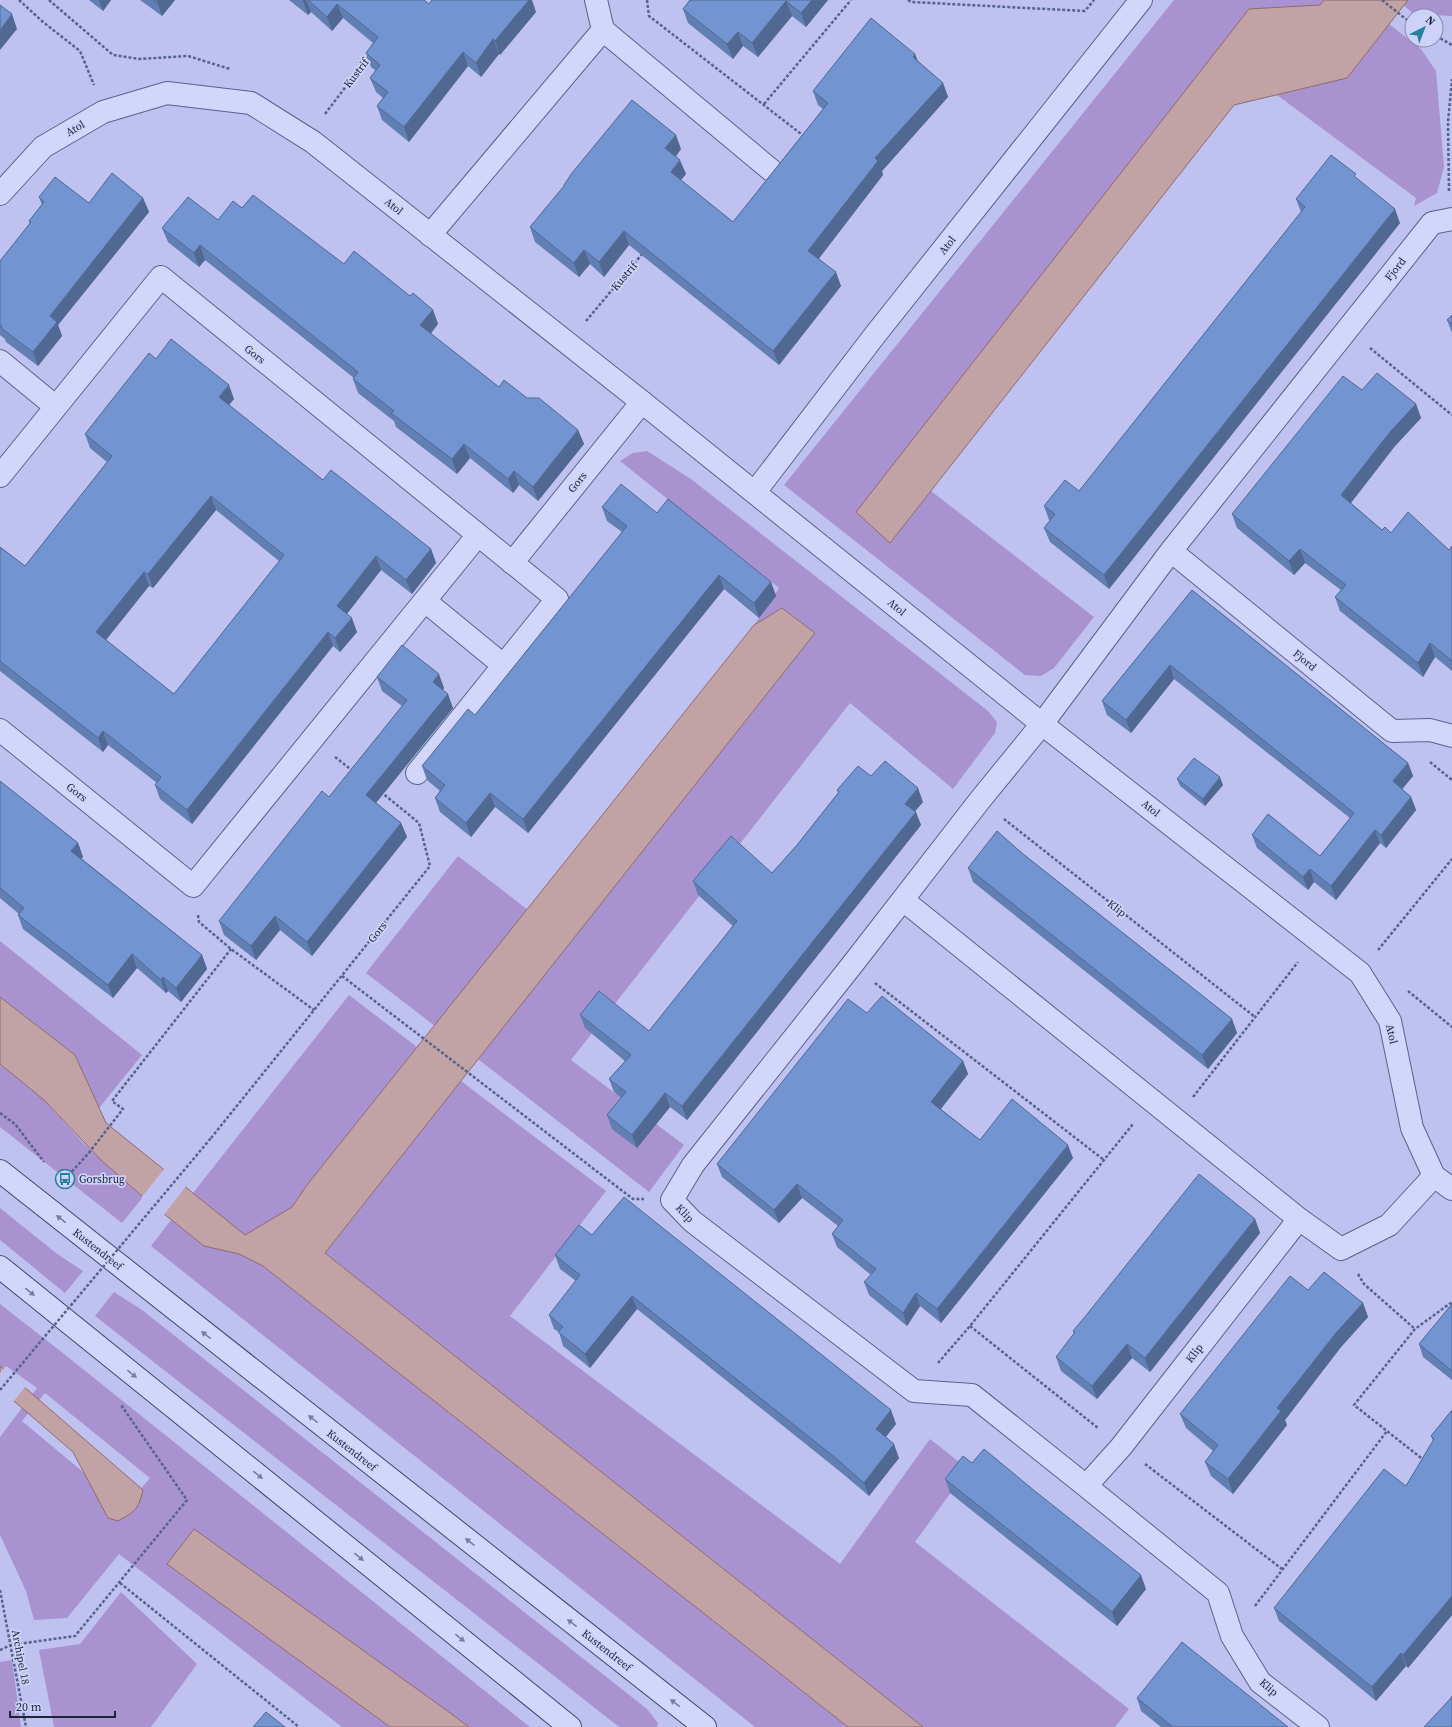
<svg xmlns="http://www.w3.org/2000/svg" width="1452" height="1727" viewBox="0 0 1452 1727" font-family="'Source Serif 4',serif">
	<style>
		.green { fill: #a892cf; fill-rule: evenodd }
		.water { fill: #c2a3a5; stroke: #91696a }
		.pier { fill: #bfc2f1 }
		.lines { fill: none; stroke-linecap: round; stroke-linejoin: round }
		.minor-casing { stroke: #56638a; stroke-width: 24 }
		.tertiary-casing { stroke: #56638a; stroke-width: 24 }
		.secondary-casing { stroke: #3a476c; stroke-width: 24 }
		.path { stroke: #56638a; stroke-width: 2.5; stroke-dasharray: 3 2; stroke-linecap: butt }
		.minor { stroke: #d3d6fb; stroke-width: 22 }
		.tertiary { stroke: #d3d6fb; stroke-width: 22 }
		.secondary { stroke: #d3d6fb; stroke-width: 22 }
		.path-bridge { stroke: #56638a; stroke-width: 2.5; stroke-dasharray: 3 2; stroke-linecap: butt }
		.wall { fill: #627fb4; fill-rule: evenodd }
		.shaded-wall { fill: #506892 }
		.building { fill: #7294d1; stroke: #506892; fill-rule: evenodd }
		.oneway { fill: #787d9a }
		.labels { text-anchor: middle; stroke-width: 3.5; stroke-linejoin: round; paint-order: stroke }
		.street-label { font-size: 11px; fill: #1c2439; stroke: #cfd2f8 }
		.poi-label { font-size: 11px; fill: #1c2439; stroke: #cfd2f8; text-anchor: start }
	</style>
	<rect width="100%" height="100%" fill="#bfc2f1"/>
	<path class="green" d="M1174,0H1324L1320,5L1249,9L890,542L931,491L1094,617L1054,668L1041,676L1025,675L784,485Z
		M1408,0H1452V16L1414,14L1403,5Z
		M1389,24L1421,49L1436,71L1444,167L1437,193L1414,206L1416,198L1277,95L1347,78Z
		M647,451L691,479L988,711L997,722L995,733L953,789L850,703L571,1060L684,1145L649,1192L478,1059L815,633L782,608L754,625L779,588L620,461L633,453Z
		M458,856L528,910L435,1026L366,973Z
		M0,941L142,1055L99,1108L75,1055L0,997Z
		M349,995L417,1047L307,1185L292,1207L245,1236L193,1193Z
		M0,1064L44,1100L84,1144L143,1197L122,1223L0,1127Z
		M461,1081L606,1191L510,1316L840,1564L930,1439L968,1469L915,1542L1129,1709L1115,1727H923L325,1253Z
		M0,1208L56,1253L83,1271L65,1293L0,1240Z
		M171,1220L204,1246L239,1254L263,1266L848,1727H755L151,1246Z
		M114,1292L142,1310L647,1709L658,1723L657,1727H620L614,1723L95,1316Z
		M0,1304L64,1354L530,1727H469L194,1529L167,1564L390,1727H342L119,1554L67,1618L34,1620L26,1591L0,1535V1437L37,1388L6,1366L0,1374ZM45,1393L150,1478L125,1507L22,1421Z
		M121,1592L197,1664L151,1727H54L39,1650L80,1644Z
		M12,1660L21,1727H0V1662Z"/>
	<path class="water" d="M1324,0H1408L1347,78L1234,105L890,543L856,512L1249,9L1320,5Z
		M782,608L815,633L325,1253L923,1727H848L263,1266L239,1254L204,1246L143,1197L101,1160L44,1100L0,1064V997L75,1055L106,1123L245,1235L292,1207L307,1185L754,625Z
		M0,1366L143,1490C138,1511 135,1511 118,1521L108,1518L73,1452L0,1389Z
		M194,1529L442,1707L469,1727H390L167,1564Z"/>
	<path class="pier" d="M165,1168L187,1185L163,1216L141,1198Z
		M5,1367L26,1386L13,1402L0,1391V1373Z"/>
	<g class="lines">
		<g class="minor-casing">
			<path id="minor" d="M596,0L603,30L771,170
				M430,235L603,30
				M0,361L56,407
				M0,476L161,277L557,599L417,773
				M755,492L875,335L1141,0
				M1171,551L1392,731L1430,730L1452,736
				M512,563L642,402
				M425,601L503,665
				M0,730L193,886L478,535
				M903,900L1299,1219L1341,1249L1389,1225L1434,1176
				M1086,1486L1121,1447L1299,1219
				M1318,1727L1260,1682L1232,1636L1218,1593L1086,1486L972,1395L914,1391L692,1221L672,1200L693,1165L852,965L980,800L1042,724L1171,551L1432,223L1452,219"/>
		</g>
		<g class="tertiary-casing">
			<path id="tertiary" d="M0,194L43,147L103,112L167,93L251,103L313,142L642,402L1042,724L1360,973L1390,1021L1412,1128L1434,1176L1452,1189"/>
		</g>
		<g class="secondary-casing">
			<path id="secondary" d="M0,1171L705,1727
				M0,1267L570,1727"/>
		</g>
		<path class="path" d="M19,0L43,22L80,51L94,85
			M49,0L113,55L139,59L188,56L230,69
			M647,0L649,16L805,137
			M908,0L911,2L1085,11L1094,0
			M1382,0L1412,24
			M1436,36L1452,45
			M764,104L851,0
			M325,114L369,56
			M1449,191L1448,122L1452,79
			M586,321L643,253
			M1370,348L1452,415
			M335,757L353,771
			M1430,762L1452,780
			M1004,819L1255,1017
			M198,915L199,922L231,949L314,1010
			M1378,950L1452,859
			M342,976L633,1199H644
			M875,983L1104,1160
			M1408,991L1452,1027
			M1193,1097L1298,962
			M0,1113L15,1124L44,1162
			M211,1138L430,866L419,823L381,792
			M65,1179L88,1154L123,1109L112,1101L231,949
			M1358,1274L1364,1284L1415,1329
			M970,1326L1098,1428
			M938,1363L970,1326L1133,1124
			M1425,1461L1354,1405L1415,1329L1452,1302
			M1145,1464L1282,1569
			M120,1583L299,1727
			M0,1590L26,1727
			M1255,1606L1387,1431
			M0,1650L11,1645L75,1636L187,1500L121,1405"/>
		<use href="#minor" class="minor"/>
		<use href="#tertiary" class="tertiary"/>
		<use href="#secondary" class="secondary"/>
		<path class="path-bridge" d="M0,1390L211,1138"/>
	</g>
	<path class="wall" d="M89,0H111L103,11Z
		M140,0H175L162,16Z
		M289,0H424L429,4L536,12L500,55L499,54L481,77L468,66L409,142L382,120L377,106L383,98L376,92L370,78L376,71L371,67L366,53L373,43L343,18L332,31L311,12L308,15Z
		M690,0H828L806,27L792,16L758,57L743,46L733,59L688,23L683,9Z
		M918,62L943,83L948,97L882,171L883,175L819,258L841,286L779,365L629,245L604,277L590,264L579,277L535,242L530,227L564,186V185L681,149L676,156L686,174L681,180L733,222L823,109L818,105L813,91Z
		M1357,179L1400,223L1109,589L1050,542L1044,528L1050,521L1049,520L1044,506L1079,491L1301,212L1296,199Z
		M39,197L89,203L143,198L149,212L58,325L62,336L38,366L6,342L5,339L0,335V261L30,224L29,221L42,205Z
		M242,208L344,264L410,296L433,310L438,324L430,333L499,387L527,398L578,430L584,444L538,501L519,485L513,493L470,458L457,474L396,427L394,421L358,393L353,379L354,378L205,260L199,267L168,242L162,228L218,220Z
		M1447,320L1452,324V333Z
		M156,359L234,399L229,405L323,480L431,549L436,563L412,594L381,570L347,614L357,632L340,652L333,646L192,824L160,799L155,785L157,783L108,745L103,752L0,671V547L25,566L107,462L90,448L85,434ZM216,510L279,561L174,694L106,640L149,586L153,588Z
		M1362,390L1416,404L1421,418L1395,446L1351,503L1382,530L1449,550L1452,546V671L1435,657L1423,677L1340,611L1335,597L1341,590L1305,563L1294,575L1237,528L1232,514Z
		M602,507L657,513L771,582L776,596L759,618L724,589L528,833L495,807L471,837L440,812L435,798L440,791L427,780L422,766L475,715L622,532L607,521Z
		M1192,590L1408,763L1413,776L1402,789L1411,797L1416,810L1386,848L1380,843L1336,900L1314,882L1308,890L1257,848L1252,835L1320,856L1350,818L1174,679L1131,733L1107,715L1102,701Z
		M377,677L444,688L443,690L453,708L376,803L401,823L407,837L312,956L280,930L256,960L224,935L219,921L329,797L402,706L382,691Z
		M871,776L923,802L915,811L921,825L687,1120L670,1107L637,1148L612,1129L607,1115L621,1098L614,1092L609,1079L625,1061L585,1028L580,1015L649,1031L733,926L698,895L693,881L772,873L797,845L838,793L837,790Z
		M1177,779L1223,785L1205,806L1180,786Z
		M0,781L78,843L83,857L81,858L202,955L207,969L181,1002L168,991L166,993L137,968L113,998L23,929L18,915L19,914L0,898Z
		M1023,854L1232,1019L1237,1033L1208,1069L973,882L968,868Z
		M867,1013L963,1061L968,1074L941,1109L980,1140L1073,1158L941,1323L920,1306L907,1326L869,1295L864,1282L871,1275L837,1247L832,1234L838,1226L802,1198L779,1223L722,1177L717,1164Z
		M1255,1219L1260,1233L1150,1372L1132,1358L1097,1399L1061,1371L1056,1357L1074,1334L1073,1331Z
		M592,1235L896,1424L886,1437L899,1458L869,1496L843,1474L637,1309L590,1368L563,1346L559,1332L554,1329L549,1315L576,1281L560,1269L555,1255Z
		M1308,1290L1363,1303L1368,1317L1341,1347L1285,1420L1287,1425L1233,1494L1211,1476L1205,1462L1213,1451L1186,1428L1180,1414Z
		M1452,1304V1380L1423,1357L1419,1344Z
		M1452,1410V1615L1408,1668L1406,1666L1376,1701L1279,1621L1274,1608L1406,1486L1433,1441L1431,1436Z
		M972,1463L1146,1589L1117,1626L950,1493L945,1479Z
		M1137,1698L1288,1727H1161L1141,1711Z"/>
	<path class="shaded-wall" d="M99,0H111L103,11Z
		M158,0H175L162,16L157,2Z
		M303,0H306L311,12L308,15L303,1Z
		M529,0H532L536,12L500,55L495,41Z
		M812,0H828L806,27L801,13Z
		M786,1L792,16L758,57L752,43Z
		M337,4L343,18L332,31L327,17Z
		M12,14L17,29L0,50V30Z
		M738,32L743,46L733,59L727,44Z
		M493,39L499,54L481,77L476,63Z
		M463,52L468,66L409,142L404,127Z
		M915,54L921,68L913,57Z
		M943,83L948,97L882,171L883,175L814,265L808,251L875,158Z
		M676,135L681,149L671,163L665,148Z
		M680,160L686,174L676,186L671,172Z
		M143,198L149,212L58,325L62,336L38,366L33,352L50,316Z
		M1395,209L1400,223L1109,589L1104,575Z
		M624,231L629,245L604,277L599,262Z
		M200,245L205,260L199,267L194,253Z
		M584,250L590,264L579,277L574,263Z
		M836,272L841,286L779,365L773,351Z
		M433,310L438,324L426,340L420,325Z
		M229,385L234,399L224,411L219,397Z
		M1416,404L1421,418L1395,446L1346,509L1341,495L1390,432Z
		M578,430L584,444L538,501L533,487Z
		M464,444L470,458L457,474L452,459Z
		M514,471L519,485L513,493L508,479Z
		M211,496L216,510L153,588L148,574Z
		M431,549L436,563L412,594L406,580Z
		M1300,549L1305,563L1294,575L1289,561Z
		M376,556L381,570L342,620L337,606Z
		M144,572L149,586L101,646L96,632Z
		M719,575L724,589L528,833L523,819Z
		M771,582L776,596L759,618L754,603Z
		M352,618L357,632L340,652L335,638Z
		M328,632L333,646L192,824L187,810Z
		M1430,643L1435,657L1423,677L1418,663Z
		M1170,665L1174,679L1131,733L1126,720Z
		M439,674L444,688L438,696L433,682Z
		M448,694L453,708L371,809L366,795Z
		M103,731L108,745L103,752L98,738Z
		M1408,763L1413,776L1398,794L1393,781Z
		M1220,777L1223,785L1205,806L1203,799Z
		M918,788L923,802L910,817L905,804Z
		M490,793L495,807L471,837L466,823Z
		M1411,797L1416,810L1386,848L1381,835Z
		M916,812L921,825L687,1120L682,1106Z
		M401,823L407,837L312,956L307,942Z
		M1375,830L1380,843L1336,900L1331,886Z
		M78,843L83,857L76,864L71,851Z
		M1310,869L1314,882L1308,890L1303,877Z
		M275,916L280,930L256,960L251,946Z
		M132,954L137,968L113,998L108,985Z
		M202,955L207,969L181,1002L176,988Z
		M163,977L168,991L166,993L161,980Z
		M1232,1019L1237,1033L1208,1069L1202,1055Z
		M963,1061L968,1074L936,1115L931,1102Z
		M665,1093L670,1107L637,1148L632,1135Z
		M1068,1145L1073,1158L941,1323L937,1309Z
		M797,1184L802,1198L779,1223L774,1210Z
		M1255,1219L1260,1233L1150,1372L1145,1358Z
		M916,1293L920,1306L907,1326L903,1313Z
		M632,1296L637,1309L590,1368L585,1354Z
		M1363,1303L1368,1317L1341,1347L1285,1420L1287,1425L1233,1494L1228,1479L1277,1408L1336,1333Z
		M1127,1344L1132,1358L1097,1399L1092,1386Z
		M891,1410L896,1424L881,1442L876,1429Z
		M894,1444L899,1458L869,1496L864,1483Z
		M1141,1575L1146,1589L1117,1626L1112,1612Z
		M1452,1596V1615L1408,1668L1403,1655Z
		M1401,1653L1406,1666L1376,1701L1372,1687Z"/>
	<path class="building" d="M153,0H158L157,2Z
		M308,0H424L429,4L432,0H529L495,41L493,39L476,63L463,52L404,127L377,106L388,92L370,78L380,65L366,53L378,37L337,4L327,17Z
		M690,0H812L801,13L786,1L752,43L738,32L727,44L683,9Z
		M0,5L12,14L0,30Z
		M871,18L915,54L913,57L943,83L875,158L878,161L808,251L836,272L773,351L624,231L599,262L584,250L574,263L530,227L564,186V185L572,173L632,100L676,135L665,148L680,160L671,172L733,222L828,103L813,91Z
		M1331,155L1356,174L1354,176L1395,209L1104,575L1044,528L1055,514L1044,506L1065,480L1079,491L1305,207L1296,199Z
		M112,173L143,198L50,316L57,322L33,352L1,328L2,326L0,325V261L31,222L29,221L44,202L39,197L55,177L89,203Z
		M253,195L344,264L354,251L410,296L413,293L433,310L420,325L499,387L504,380L527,398H539L578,430L533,487L514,471L508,479L464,444L452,459L391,413L394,411L353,379L358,372L200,245L194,253L162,228L188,197L218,220L233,201L242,208Z
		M1452,315V324L1447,320Z
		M171,339L229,385L219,397L323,480L331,470L431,549L406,580L376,556L337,606L352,618L335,638L328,632L187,810L155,785L161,777L103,731L98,738L0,661V547L25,566L112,456L85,434L149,353L156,359ZM211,496L284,555L174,694L96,632L144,572L148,574Z
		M1377,373L1416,404L1390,432L1341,495L1382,530L1385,527L1391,533L1408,512L1449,550L1452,546V661L1430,643L1418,663L1335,597L1346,585L1300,549L1289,561L1232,514L1343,376L1362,390Z
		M621,484L657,513L668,499L771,582L754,603L719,575L523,819L490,793L466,823L435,798L445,785L422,766L468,709L475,715L627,526L602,507Z
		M1192,590L1408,763L1393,781L1411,797L1381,835L1375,830L1331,886L1310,869L1303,877L1252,835L1268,814L1320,856L1354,813L1170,665L1126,720L1102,701Z
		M402,645L439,674L433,682L448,694L366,795L401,823L307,942L275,916L251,946L219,921L322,791L329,797L407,700L377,677Z
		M1194,758L1220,777L1203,799L1177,779Z
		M885,761L918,788L905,804L916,812L682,1106L665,1093L632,1135L607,1115L626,1092L609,1079L631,1055L580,1015L599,991L649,1031L737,921L693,881L731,836L772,873L797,845L839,792L837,790L858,766L871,776Z
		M0,781L78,843L71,851L202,955L176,988L163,977L161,980L132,954L108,985L18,915L24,908L0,888Z
		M997,831L1023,854L1232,1019L1202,1055L968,868Z
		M882,996L963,1061L931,1102L980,1140L1012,1099L1068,1145L937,1309L916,1293L903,1313L864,1282L876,1269L832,1234L843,1220L797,1184L774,1210L717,1164L848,999L867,1013Z
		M1199,1174L1255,1219L1145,1358L1127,1344L1092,1386L1056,1357L1075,1332L1073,1331L1088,1313Z
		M624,1197L891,1410L876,1429L894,1444L864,1483L838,1460L632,1296L585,1354L558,1332L563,1327L549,1315L580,1275L555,1255L579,1225L592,1235Z
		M1324,1272L1363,1303L1336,1333L1277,1408L1281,1411L1228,1479L1205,1462L1218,1445L1180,1414L1290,1276L1308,1290Z
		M1452,1304V1371L1419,1344Z
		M1452,1410V1596L1403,1655L1401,1653L1372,1687L1274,1608L1384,1469L1406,1486L1434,1439L1431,1436Z
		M984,1449L1036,1492L1141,1575L1112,1612L945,1479L963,1456L972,1463Z
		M1182,1642L1288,1727H1173L1137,1698Z
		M1452,1696V1727H1424L1451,1698Z
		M266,1712L285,1727H253Z"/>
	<defs><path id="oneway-solid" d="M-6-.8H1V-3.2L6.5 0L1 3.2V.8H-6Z"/></defs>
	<g class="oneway">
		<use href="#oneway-solid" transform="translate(61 1219) rotate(-142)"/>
		<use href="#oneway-solid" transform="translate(30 1292) rotate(39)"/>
		<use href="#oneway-solid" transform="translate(206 1335) rotate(-142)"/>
		<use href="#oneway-solid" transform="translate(132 1374) rotate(39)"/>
		<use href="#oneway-solid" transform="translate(313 1419) rotate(-142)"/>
		<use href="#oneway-solid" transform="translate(258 1475) rotate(39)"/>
		<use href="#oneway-solid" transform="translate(470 1542) rotate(-142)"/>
		<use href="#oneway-solid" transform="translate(359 1557) rotate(39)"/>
		<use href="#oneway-solid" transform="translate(572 1623) rotate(-142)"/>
		<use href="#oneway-solid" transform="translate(460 1638) rotate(39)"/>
		<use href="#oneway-solid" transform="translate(675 1703) rotate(-142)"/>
	</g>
	<defs>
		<g id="bus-ring" transform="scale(1)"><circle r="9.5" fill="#cfd2f8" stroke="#22829d" stroke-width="1.5"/><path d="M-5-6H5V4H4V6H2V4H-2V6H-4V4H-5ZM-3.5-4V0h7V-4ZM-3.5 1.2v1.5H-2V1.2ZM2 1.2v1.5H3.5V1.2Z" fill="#22829d"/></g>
	</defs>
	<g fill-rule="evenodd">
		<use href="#bus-ring" x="65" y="1179"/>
	</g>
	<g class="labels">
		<g class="street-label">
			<text transform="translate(356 73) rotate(-53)" y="4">Kustrif</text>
			<text transform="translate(75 128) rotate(-30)" y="4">Atol</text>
			<text transform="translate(394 206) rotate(38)" y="4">Atol</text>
			<text transform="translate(947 245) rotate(-52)" y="4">Atol</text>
			<text transform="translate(1395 269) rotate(-52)" y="4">Fjord</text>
			<text transform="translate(624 276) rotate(-50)" y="4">Kustrif</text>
			<text transform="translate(255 354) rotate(39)" y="4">Gors</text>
			<text transform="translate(577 482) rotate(-51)" y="4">Gors</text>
			<text transform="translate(897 607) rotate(39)" y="4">Atol</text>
			<text transform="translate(1305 660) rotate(39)" y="4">Fjord</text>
			<text transform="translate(77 792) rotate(39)" y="4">Gors</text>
			<text transform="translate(1151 808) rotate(38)" y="4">Atol</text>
			<text transform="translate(1117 908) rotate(38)" y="4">Klip</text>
			<text transform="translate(377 932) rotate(-51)" y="4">Gors</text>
			<text transform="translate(1392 1034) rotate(77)" y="4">Atol</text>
			<text transform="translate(685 1213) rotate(46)" y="4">Klip</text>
			<text transform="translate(98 1249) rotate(38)" y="4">Kustendreef</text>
			<text transform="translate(1194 1353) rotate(-52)" y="4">Klip</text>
			<text transform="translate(352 1450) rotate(38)" y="4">Kustendreef</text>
			<text transform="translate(607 1650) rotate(38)" y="4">Kustendreef</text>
			<text transform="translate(21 1657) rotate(79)" y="4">Archipel 18</text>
			<text transform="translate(1269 1687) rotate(41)" y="4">Klip</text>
		</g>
		<g class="poi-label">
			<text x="79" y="1183">Gorsbrug</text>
		</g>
	</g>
	<g transform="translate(1424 28) rotate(42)"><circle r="19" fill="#cfd2f8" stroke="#878cac"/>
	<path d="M0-3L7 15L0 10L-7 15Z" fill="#22829d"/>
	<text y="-6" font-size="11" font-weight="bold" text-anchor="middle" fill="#1c2439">N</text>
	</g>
	<path d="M10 1711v6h105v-6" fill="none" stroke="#1c2439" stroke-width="2"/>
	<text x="16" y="1711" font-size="12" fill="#1c2439" stroke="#cfd2f8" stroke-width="3" paint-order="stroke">20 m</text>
</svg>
